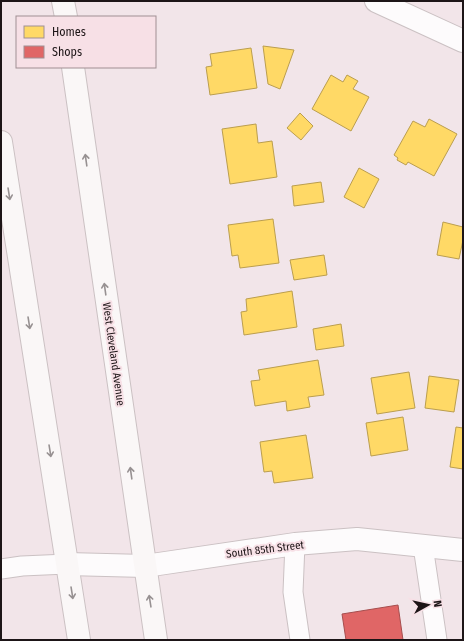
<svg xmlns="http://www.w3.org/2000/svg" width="464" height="641" viewBox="0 0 464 641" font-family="'Fira Sans Condensed',sans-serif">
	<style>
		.homes { fill: #ffd966; stroke: #bb9e4e }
		.shops { fill: #e06666; stroke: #a64e4e }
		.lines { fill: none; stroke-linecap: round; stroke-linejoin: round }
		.lane-casing { stroke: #cbc1c3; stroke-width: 21 }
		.street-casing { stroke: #cbc1c3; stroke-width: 24 }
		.secondary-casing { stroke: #cbc1c3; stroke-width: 24 }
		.lane { stroke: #fdfbfc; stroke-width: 19 }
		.street { stroke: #fdfbfc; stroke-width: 22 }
		.secondary { stroke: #faf7f7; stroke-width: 22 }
		.oneway { stroke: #979192 }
		.labels { text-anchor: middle; stroke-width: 4; stroke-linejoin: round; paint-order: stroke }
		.street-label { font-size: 11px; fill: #1d1517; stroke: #f7e0e6 }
	</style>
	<rect width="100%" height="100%" fill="#f2e5e9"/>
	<path class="homes" d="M263,46L294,50L280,89L268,84Z
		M251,48L257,88L210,95L206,67L212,66L210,54Z
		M331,75L343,82L347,75L358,81L353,89L369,97L351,131L312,109Z
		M300,113L313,126L301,140L287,128Z
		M429,119L457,134L434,176L408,162L406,165L397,160L398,158L394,155L413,121L425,127Z
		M256,124L258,143L272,141L277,177L230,184L222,129Z
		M359,168L379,179L364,208L344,197Z
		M321,182L324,202L294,206L292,186Z
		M273,219L279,263L240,268L238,255L232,256L228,225Z
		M443,222L463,227V240L459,259L437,255Z
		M324,255L327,275L294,280L290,260Z
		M292,291L297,327L244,335L241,312L247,311L246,299Z
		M341,324L344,346L316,350L313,329Z
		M318,360L324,395L308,397L310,407L287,411L286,401L255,406L251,381L260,380L258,370Z
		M409,372L415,408L377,414L371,378Z
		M429,376L459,380L454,412L425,408Z
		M403,417L408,450L371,456L366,423Z
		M456,427L463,428V469L450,467Z
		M306,435L313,478L274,483L272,471L264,472L260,442Z"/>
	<path class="shops" d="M398,605L403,640H346L342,614Z"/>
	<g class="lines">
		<g class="lane-casing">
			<path id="lane" d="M295,544L293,592L300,640
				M423,546L437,640
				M1,569L22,566L67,564"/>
		</g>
		<g class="street-casing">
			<path id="street" d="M376,1L463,41
				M67,564L145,566L295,544L357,539L463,550"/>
		</g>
		<g class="secondary-casing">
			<path id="secondary" d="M63,1L66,17
				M73,67L156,640
				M1,142L79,640"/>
		</g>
		<use href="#lane" class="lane"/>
		<use href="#street" class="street"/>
		<use href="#secondary" class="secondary"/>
	</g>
	<defs><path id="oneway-shaft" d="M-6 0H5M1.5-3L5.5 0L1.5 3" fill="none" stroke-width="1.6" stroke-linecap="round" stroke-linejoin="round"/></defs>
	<g class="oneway">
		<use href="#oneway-shaft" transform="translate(86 160) rotate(-98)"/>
		<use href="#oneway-shaft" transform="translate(9 194) rotate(81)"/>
		<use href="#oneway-shaft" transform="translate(105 289) rotate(-98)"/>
		<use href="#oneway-shaft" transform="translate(29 323) rotate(81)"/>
		<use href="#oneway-shaft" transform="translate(50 451) rotate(81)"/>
		<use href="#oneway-shaft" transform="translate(131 473) rotate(-98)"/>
		<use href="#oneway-shaft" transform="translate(72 593) rotate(81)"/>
		<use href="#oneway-shaft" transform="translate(150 601) rotate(-99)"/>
	</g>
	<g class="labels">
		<g class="street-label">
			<text transform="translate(114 354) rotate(82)" y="4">West Cleveland Avenue</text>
			<text transform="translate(265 549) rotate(-7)" y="4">South 85th Street</text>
		</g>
	</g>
	<rect width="464" height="641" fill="none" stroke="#1d1517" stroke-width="4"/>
	<rect x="16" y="16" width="140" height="52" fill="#f7e0e6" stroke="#a08f93"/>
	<rect x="24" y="26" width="20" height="12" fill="#ffd966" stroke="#a08f93"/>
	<text x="52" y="36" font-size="12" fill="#1d1517">Homes</text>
	<rect x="24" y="46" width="20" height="12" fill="#e06666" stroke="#a08f93"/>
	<text x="52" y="56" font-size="12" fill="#1d1517">Shops</text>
	<g transform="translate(428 605) rotate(82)" stroke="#f7e0e6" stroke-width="3" paint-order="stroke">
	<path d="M0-3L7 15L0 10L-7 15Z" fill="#1d1517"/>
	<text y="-6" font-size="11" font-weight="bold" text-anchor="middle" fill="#1d1517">N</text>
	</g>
</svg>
